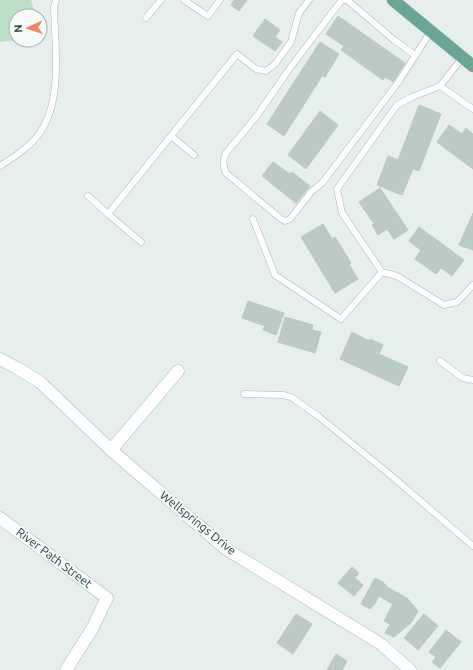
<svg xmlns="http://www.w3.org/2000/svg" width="473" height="670" viewBox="0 0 473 670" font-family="Ubuntu,sans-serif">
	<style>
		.green { fill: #bfe0c8 }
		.building { fill: #bbcac4; stroke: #b8c9c2 }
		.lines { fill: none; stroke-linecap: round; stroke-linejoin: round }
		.lane-casing { stroke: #a8b8b2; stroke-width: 7 }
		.street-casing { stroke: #a8b8b2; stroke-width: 13 }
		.primary-casing { stroke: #c2cac8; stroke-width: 13 }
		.lane { stroke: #fff; stroke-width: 6 }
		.street { stroke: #fff; stroke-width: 12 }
		.primary { stroke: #6aa596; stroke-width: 12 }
		.labels { text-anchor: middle; stroke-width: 4; stroke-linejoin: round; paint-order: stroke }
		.street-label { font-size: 12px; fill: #24423a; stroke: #f7fbf9 }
	</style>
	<rect width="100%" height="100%" fill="#e6efeb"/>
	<path class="green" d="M0,0H31L36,16H16V40H17L0,42Z"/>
	<path class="building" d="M234,0H247L239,11L231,5Z
		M338,16L405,63L393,82L385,77L383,80L341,50L344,46L326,34Z
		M265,19L280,30L275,37L282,42L275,51L253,36Z
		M320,42L339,54L325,77L322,76L284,136L267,124Z
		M419,105L441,114L419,171L413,169L402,195L377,185L388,156L398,160Z
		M320,111L338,125L306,169L288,155Z
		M449,125L462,134L466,128L473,134V169L437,142Z
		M273,162L290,174L292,172L310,186L296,203L262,176Z
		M380,188L408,230L394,239L387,229L378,235L372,225L374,224L359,202Z
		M473,213V250L459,245Z
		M323,224L332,239L335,237L351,263L349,264L358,279L335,293L301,237Z
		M419,227L464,260L452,276L441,268L436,274L415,259L421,250L409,241Z
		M248,301L284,313L276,335L263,330L265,326L242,318Z
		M285,317L313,325L312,330L321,332L315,353L278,342Z
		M352,332L369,341L370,339L383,345L379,354L408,367L399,386L340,359Z
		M352,567L359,573L355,578L363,585L354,596L338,583Z
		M375,578L383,582L387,587L407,598L418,611L411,623L394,637L385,633L390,624L384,621L393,604L379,596L374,605L370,609L361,604Z
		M296,614L312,624L293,654L277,643Z
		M424,614L438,626L418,650L404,638Z
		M446,630L461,642L440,668L432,662L436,657L429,652Z
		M336,654L347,661L342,670H327Z"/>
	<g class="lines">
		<g class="lane-casing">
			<path id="lane" d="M184,0L208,16L220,0
				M344,0L341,1L290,68L256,117L226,153C222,161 223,165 226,173L280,218L285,221L290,219L311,192L323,182L399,81L431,31
				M347,0L394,40L415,55
				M146,18L161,0
				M440,86L473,109
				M171,136L194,155
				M0,166C16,156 34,144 43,128C62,95 55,44 54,7L56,0
				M88,196L108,214
				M253,219L275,275L341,319L382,272L342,213L337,189L397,105L412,97L440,86L463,57
				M141,242L108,214L237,54L256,69L266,71L275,64L291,42L299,13L309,0
				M382,272L397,276L444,305L457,302L473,285
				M440,361L463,378L473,380
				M244,394L283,395L291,397L318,416L388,473L473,546"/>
		</g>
		<g class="street-casing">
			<path id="street" d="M0,359L17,368L40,382L111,450L226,549L381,644L410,670
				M111,450L178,371
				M0,518L107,598L92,629L66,670"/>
		</g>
		<g class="primary-casing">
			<path id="primary" d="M393,0L473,66"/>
		</g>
		<use href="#lane" class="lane"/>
		<use href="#street" class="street"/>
		<use href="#primary" class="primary"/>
	</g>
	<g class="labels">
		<g class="street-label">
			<text transform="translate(198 523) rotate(39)" y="4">Wellsprings Drive</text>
			<text transform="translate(54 558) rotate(37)" y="4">River Path Street</text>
		</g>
	</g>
	<g transform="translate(28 28) rotate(267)"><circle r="19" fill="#f7fbf9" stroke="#a3b1ad"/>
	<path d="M0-3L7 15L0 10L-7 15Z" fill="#f4845f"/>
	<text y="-6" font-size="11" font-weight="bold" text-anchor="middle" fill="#24423a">N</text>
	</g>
</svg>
